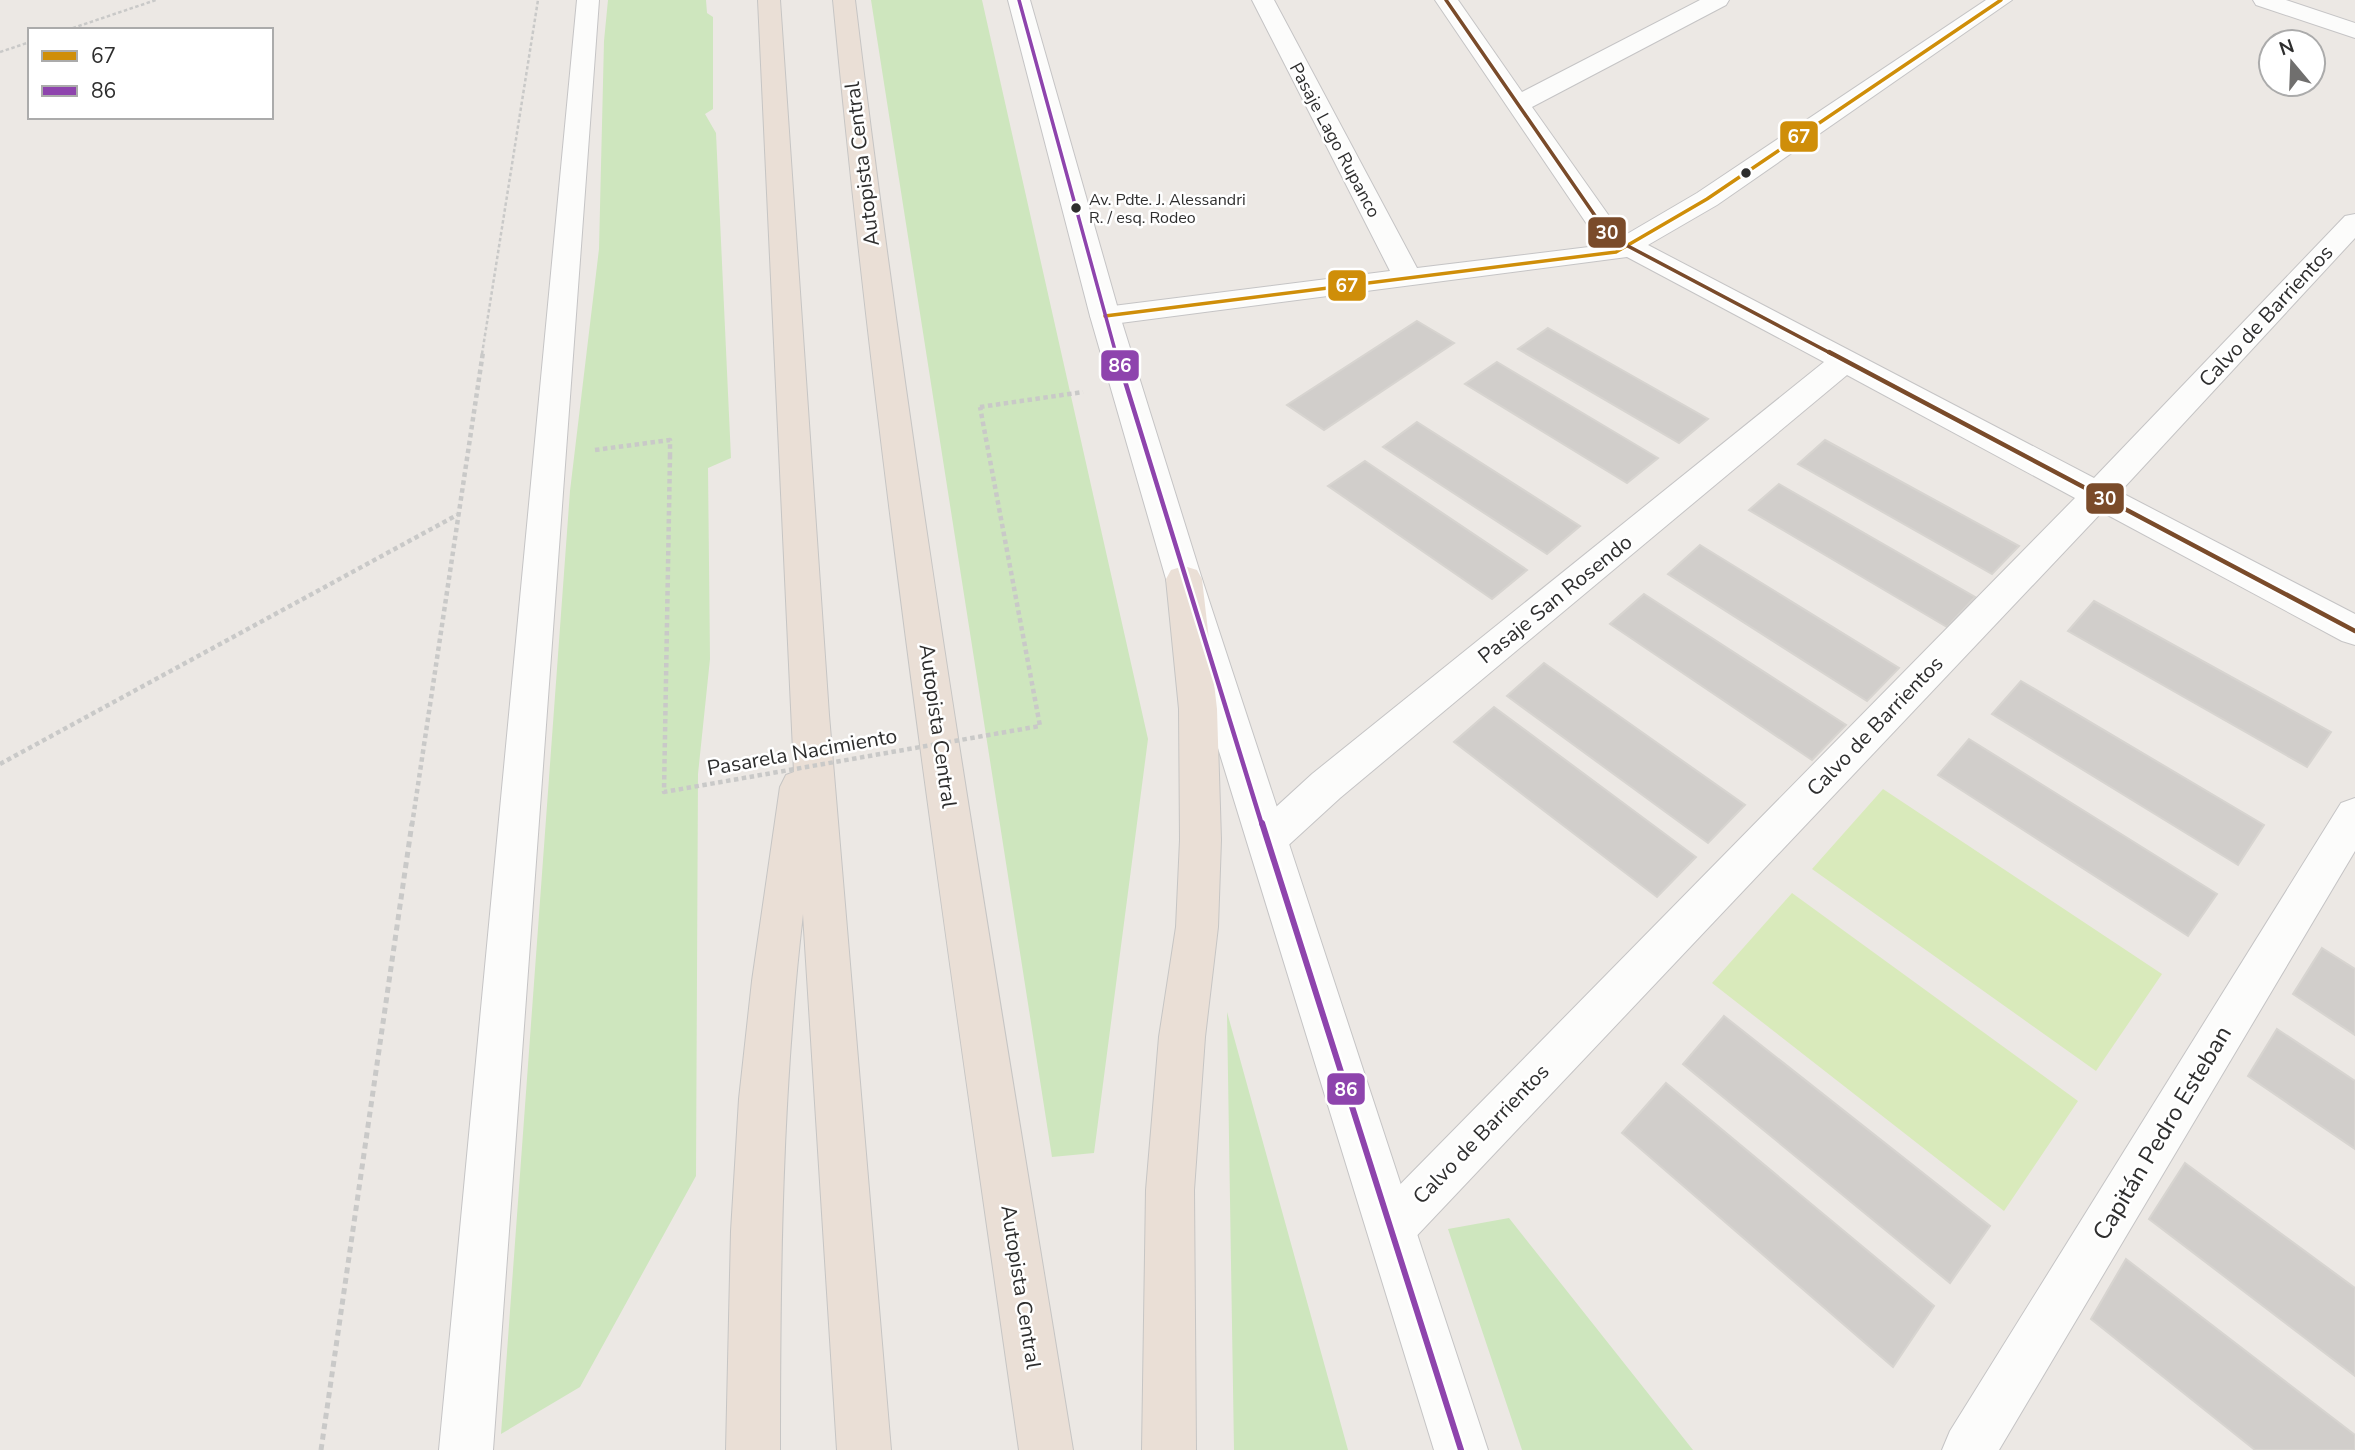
<svg xmlns="http://www.w3.org/2000/svg" width="2355" height="1450" viewBox="0 0 2355 1450" font-family="'Nunito Sans',sans-serif">
	<style>
		.green { fill: #cee6be }
		.pitch { fill: #d9eabb }
		.building { fill: #d1cecb; stroke: #d7d4d0; stroke-width: 2 }
		.lines { fill: none; stroke-linecap: round; stroke-linejoin: round }
		.street-casing { stroke: #c5c4c5; stroke-width: 2 }
		.secondary-casing { stroke: #c5c4c5; stroke-width: 2 }
		.highway-casing { stroke: #c6c5c4; stroke-width: 2 }
		.path-far2 { stroke: #c9c9c8; stroke-width: 2.5; stroke-dasharray: 3.5 2.5; stroke-linecap: butt }
		.path-far1 { stroke: #c9c9c8; stroke-width: 4.5; stroke-dasharray: 4.5 3.5; stroke-linecap: butt }
		.path { stroke: #c9c9c8; stroke-width: 5; stroke-dasharray: 6 4.5; stroke-linecap: butt }
		.street { fill: #fcfcfb; fill-rule: evenodd }
		.secondary { fill: #fcfcfb; fill-rule: evenodd }
		.highway { fill: #eadfd6; fill-rule: evenodd }
		.path-bridge { stroke: #c9c9c8; stroke-width: 4.5; stroke-dasharray: 4.5 3.5; stroke-linecap: butt }
		.bus-1-casing { stroke: #fff; stroke-width: 7 }
		.bus-2-far2-casing { stroke: #fff; stroke-width: 7 }
		.bus-2-far1-casing { stroke: #fff; stroke-width: 9 }
		.bus-2-casing { stroke: #fff; stroke-width: 11 }
		.bus-3-far1-casing { stroke: #fff; stroke-width: 7 }
		.bus-3-casing { stroke: #fff; stroke-width: 9 }
		.bus-1 { stroke: #cf8e09; stroke-width: 3.5 }
		.bus-2-far2 { stroke: #8e44ad; stroke-width: 3.5 }
		.bus-2-far1 { stroke: #8e44ad; stroke-width: 4.5 }
		.bus-2 { stroke: #8e44ad; stroke-width: 6 }
		.bus-3-far1 { stroke: #7a4b2a; stroke-width: 3.5 }
		.bus-3 { stroke: #7a4b2a; stroke-width: 4.5 }
		.bus-dot { fill: #2e2e2e; stroke: #fff; stroke-width: 2.5 }
		.labels { text-anchor: middle; stroke-width: 5; stroke-linejoin: round; paint-order: stroke }
		.far-bus-label { font-size: 16px; fill: #2e2e2e; stroke: #fff; text-anchor: start }
		.far-street-label { font-size: 18px; fill: #2e2e2e; stroke: #fff }
		.street-label { font-size: 21px; fill: #2e2e2e; stroke: #fff }
		.near-street-label { font-size: 24px; fill: #2e2e2e; stroke: #fff }
		.line-badge { stroke: #fff; stroke-width: 2.5 }
		.badge-label { font-size: 19px; text-anchor: middle; font-weight: bold; fill: #fff }
	</style>
	<rect width="100%" height="100%" fill="#ece8e4"/>
	<path class="green" d="M608,0H706L707,13L713,17V109L705,114L716,133L731,458L708,468L710,659L698,774L696,1176L580,1387L501,1434L570,491L599,249L604,41Z
		M871,0H982L1148,739L1094,1153L1052,1157Z
		M1227,1012L1348,1450H1234Z
		M1509,1218L1693,1450H1522L1448,1229Z"/>
	<path class="pitch" d="M1883,789L2162,974L2096,1071L1812,869Z
		M1792,893L2078,1101L2004,1211L1712,983Z"/>
	<path class="building" d="M1417,321L1454,343L1324,430L1287,405Z
		M1548,328L1708,419L1679,443L1518,349Z
		M1497,362L1658,458L1627,483L1465,384Z
		M1417,422L1580,526L1547,554L1383,447Z
		M1825,440L2019,546L1992,574L1798,464Z
		M1365,461L1527,570L1492,599L1328,486Z
		M1779,484L1975,597L1947,627L1749,510Z
		M1700,545L1899,668L1867,701L1668,574Z
		M1644,594L1846,725L1812,760L1610,624Z
		M2094,601L2331,732L2307,767L2068,631Z
		M1544,663L1745,805L1708,843L1507,696Z
		M2021,681L2264,825L2238,865L1992,714Z
		M1494,707L1696,857L1657,897L1454,742Z
		M1969,739L2217,894L2188,936L1938,775Z
		M2322,948L2355,969V1035L2293,994Z
		M1724,1016L1990,1226L1950,1283L1683,1064Z
		M2277,1029L2355,1081V1149L2248,1076Z
		M1666,1083L1934,1306L1893,1367L1622,1133Z
		M2185,1163L2355,1288V1376L2149,1219Z
		M2126,1259L2355,1435V1450H2255L2091,1319Z"/>
	<g class="lines">
		<g class="street-casing">
			<path id="street" d="M1252,0H1274L1417,268L1605,245L1599,242L1435,0H1458L1522,92L1700,0H1729L1726,5L1532,107L1619,230L1627,234L1697,193L1986,0H2012L1717,205L1648,245L2094,478L2345,216L2355,214V238L2120,492L2355,614V645L2342,641L2102,512L1408,1245L1391,1253L1374,1245L1366,1228L1374,1211L2075,498L1847,375L1340,798L1281,852L1267,858L1253,852L1247,840L1253,828L1312,774L1824,362L1627,257L1105,325L1094,323L1090,316L1094,309L1105,307L1390,271Z
				M2253,0H2286L2355,23V38L2256,5Z
				M2355,798V851L1999,1450H1942L1950,1431L2341,803Z"/>
		</g>
		<g class="secondary-casing">
			<path id="secondary" d="M577,0H599L493,1450H439Z
				M1008,0H1030L1120,316L1202,579L1488,1450H1434L1166,579L1090,316Z"/>
		</g>
		<g class="highway-casing">
			<path id="highway" d="M758,0H780L829,715L891,1450H837L803,914C782,1093 780,1270 780,1450H726L731,1231L739,1099L752,981L780,787L786,775L794,772Z
				M833,0H855C913,486 994,967 1073,1450H1019C950,967 879,485 833,0Z
				M1184,566L1197,570L1202,579L1217,709L1221,840L1218,927L1205,1037L1194,1190L1196,1450H1142L1146,1190L1159,1037L1176,927L1180,840L1179,709L1166,579L1171,570Z"/>
		</g>
		<path class="path-far2" d="M67,30L156,0
			M0,52L30,42
			M482,354L538,0"/>
		<path class="path-far1" d="M980,407L1083,392
			M595,450L670,440V455
			M0,764L457,515
			M412,825L483,352"/>
		<path class="path" d="M321,1450L412,823"/>
		<use href="#street" class="street"/>
		<use href="#secondary" class="secondary"/>
		<use href="#highway" class="highway"/>
		<path class="path-bridge" d="M670,455L664,792L1040,726L980,407"/>
		<g class="bus-1-casing">
			<path id="bus-1" d="M1105,316L1616,252L1707,199L2001,0"/>
		</g>
		<g class="bus-2-far2-casing">
			<path id="bus-2-far2" d="M1019,0L1116,354"/>
		</g>
		<g class="bus-2-far1-casing">
			<path id="bus-2-far1" d="M1116,352L1262,825"/>
		</g>
		<g class="bus-2-casing">
			<path id="bus-2" d="M1262,823L1461,1450"/>
		</g>
		<g class="bus-3-far1-casing">
			<path id="bus-3-far1" d="M1446,0L1609,236L1832,354"/>
		</g>
		<g class="bus-3-casing">
			<path id="bus-3" d="M1829,352L2355,631"/>
		</g>
		<use href="#bus-1" class="bus-1"/>
		<use href="#bus-2-far2" class="bus-2-far2"/>
		<use href="#bus-2-far1" class="bus-2-far1"/>
		<use href="#bus-2" class="bus-2"/>
		<use href="#bus-3-far1" class="bus-3-far1"/>
		<use href="#bus-3" class="bus-3"/>
	</g>
	<g class="bus-dot">
		<circle cx="1746" cy="173" r="6"/>
		<circle cx="1076" cy="208" r="6"/>
	</g>
	<g class="labels">
		<g class="far-bus-label">
			<text x="1089" y="205">Av. Pdte. J. Alessandri<tspan x="1089" dy="18">R. / esq. Rodeo</tspan></text>
		</g>
		<g class="far-street-label">
			<text transform="translate(1335 140) rotate(62)" y="6">Pasaje Lago Rupanco</text>
		</g>
		<g class="street-label">
			<text transform="translate(862 164) rotate(-97)" y="7">Autopista Central</text>
			<text transform="translate(2266 316) rotate(-47)" y="7">Calvo de Barrientos</text>
			<text transform="translate(1555 599) rotate(-39)" y="7">Pasaje San Rosendo</text>
			<text transform="translate(938 726) rotate(82)" y="7">Autopista Central</text>
			<text transform="translate(1875 726) rotate(-46)" y="7">Calvo de Barrientos</text>
			<text transform="translate(802 752) rotate(-10)" y="7">Pasarela Nacimiento</text>
			<text transform="translate(1481 1134) rotate(-46)" y="7">Calvo de Barrientos</text>
			<text transform="translate(1021 1287) rotate(81)" y="7">Autopista Central</text>
		</g>
		<g class="near-street-label">
			<text transform="translate(2162 1133) rotate(-59)" y="8">Capitán Pedro Esteban</text>
		</g>
	</g>
	<g class="line-badge">
		<rect x="1779" y="120" width="40" height="33" rx="7" fill="#cf8e09"/>
		<rect x="1587" y="216" width="40" height="33" rx="7" fill="#7a4b2a"/>
		<rect x="1327" y="269" width="40" height="33" rx="7" fill="#cf8e09"/>
		<rect x="1100" y="349" width="40" height="33" rx="7" fill="#8e44ad"/>
		<rect x="2085" y="482" width="40" height="33" rx="7" fill="#7a4b2a"/>
		<rect x="1326" y="1072" width="40" height="34" rx="7" fill="#8e44ad"/>
	</g>
	<g class="badge-label">
		<text x="1799" y="143">67</text>
		<text x="1607" y="239">30</text>
		<text x="1347" y="292">67</text>
		<text x="1120" y="372">86</text>
		<text x="2105" y="505">30</text>
		<text x="1346" y="1096">86</text>
	</g>
	<rect x="28" y="28" width="245" height="91" fill="#ffffff" stroke="#ababab" stroke-width="2"/>
	<rect x="42" y="51" width="35" height="10" fill="#cf8e09" stroke="#ababab" stroke-width="2"/>
	<text x="91" y="63" font-size="21" fill="#2e2e2e">67</text>
	<rect x="42" y="86" width="35" height="10" fill="#8e44ad" stroke="#ababab" stroke-width="2"/>
	<text x="91" y="98" font-size="21" fill="#2e2e2e">86</text>
	<g transform="translate(2292 63) rotate(341)"><circle r="33" fill="#ffffff" stroke="#ababab" stroke-width="2"/>
	<path d="M0-5L12 26L0 18L-12 26Z" fill="#706f6e"/>
	<text y="-10" font-size="19" font-weight="bold" text-anchor="middle" fill="#2e2e2e">N</text>
	</g>
</svg>
